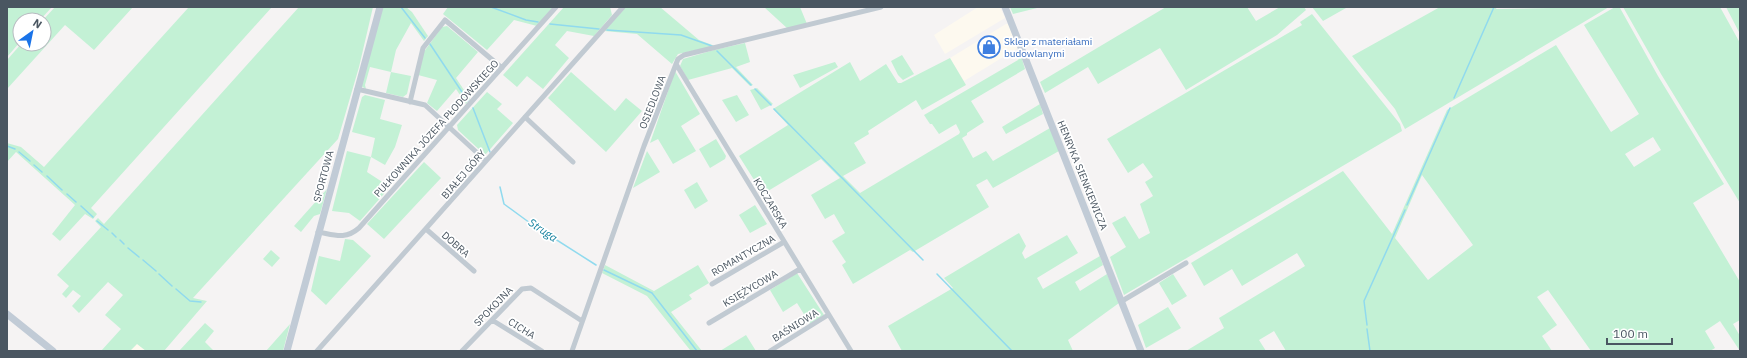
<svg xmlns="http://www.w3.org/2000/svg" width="1747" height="358" viewBox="0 0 1747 358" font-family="'IBM Plex Sans',sans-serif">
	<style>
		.commercial { fill: #fdf9ef }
		.green { fill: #c3f1d5; fill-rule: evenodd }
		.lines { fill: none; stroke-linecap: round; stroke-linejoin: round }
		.stream { stroke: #90daee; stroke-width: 1.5 }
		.street { stroke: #c1cad2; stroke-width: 5 }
		.secondary { stroke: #c1cbd6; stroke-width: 7 }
		.labels { text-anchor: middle; stroke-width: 3.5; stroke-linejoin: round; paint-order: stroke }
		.shop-label { font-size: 10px; fill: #366cbe; stroke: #fff; text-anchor: start }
		.street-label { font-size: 10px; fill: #4a5661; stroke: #fff }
		.water-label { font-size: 11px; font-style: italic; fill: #0c7c9b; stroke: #fff }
	</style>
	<rect width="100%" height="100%" fill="#f5f3f3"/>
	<path class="commercial" d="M978,7H1000L1005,18L945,54L934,35Z
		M1006,24H1008L1018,48L964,81L950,58Z
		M137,343L146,351H130Z"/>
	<path class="green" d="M7,7H52L40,20H20V42L7,57Z
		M55,7H133L94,50L65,25L7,89V60L21,44H44L43,20Z
		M189,7H272L91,208L97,214L93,219L85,214L60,241L52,234L75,205L16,152L7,162V143L21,147L44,167Z
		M299,7H373L359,67L338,139L193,298L207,301L164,351H146L137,344L130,351H101L121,329L105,315L123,295L108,282L79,313L72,306L81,296L73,290L66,298L62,294L69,286L57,275L101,227L95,221L98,218L104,224Z
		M382,7H406L412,12L428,36L424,41L411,23L396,50L391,72L411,76L407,94L403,97L386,93L391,72L370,67L365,85L366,89L361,86Z
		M448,7H553L537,26L514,20L487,50L443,14Z
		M564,7H610L612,15L594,36L567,31L555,45L569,58L543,89L527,76L517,87L503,75Z
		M626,7H660L699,40L715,46L678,54L672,64L637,34L604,31Z
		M764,7H800L807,24L788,29Z
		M1010,7H1041L1013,14Z
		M1166,7H1247L1256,21L1280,7H1304L1306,10L1277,35L1186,90L1160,48L1098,84L1088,67L1045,93L1040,82Z
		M1312,7H1345L1346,8L1323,21Z
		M1440,7H1497L1496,9L1609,7L1405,129L1395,109L1352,56Z
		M1615,7L1620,8L1658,76L1724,184L1693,203L1740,282V320L1733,324L1740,336V351L1720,321L1705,331L1715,348L1710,351H1591L1548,290L1537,297L1557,325L1542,336L1552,351H1286L1274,331L1259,340L1266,351H1186L1224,328L1219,318L1305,266L1297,253L1242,286L1232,269L1204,286L1191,263L1343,171L1392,234L1447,110L1556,45L1611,132L1639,114L1584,25ZM1653,137L1661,150L1634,167L1625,154ZM1422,175L1473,245L1428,280L1395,238Z
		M1623,7H1720L1740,43V203L1661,74Z
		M1726,7H1740V34Z
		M1312,14L1400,124L1402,131L1124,295L1110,257L1126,247L1112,223L1125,216L1139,239L1150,233L1140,204L1153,196L1145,182L1153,177L1143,163L1128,173L1107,139L1302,25L1300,22Z
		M447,26L478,52L456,78L470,99L466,104L456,89L437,111L427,103L437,80L418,75L423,53L442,27Z
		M745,43L750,62L736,67L753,85L750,86L732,68L688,80L680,66L683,59L714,50Z
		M902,55L914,74L903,80L898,75L891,61Z
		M1021,56L1025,69L971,101L984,122L967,133V135L962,138L973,158L986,151L993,161L1050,128L1059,151L993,188L987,179L976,185L989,207L913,252L910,250L853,284L842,265L846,262L832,241L845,233L834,214L825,219L811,195L840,178L821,159L763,194L739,156L788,125L773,109L850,62L860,81L886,64L898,83H901L950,58L966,85L922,110L916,100L868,131L869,134L854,143L866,163L843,176L860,193L959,134L960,132L956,124L939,134L932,124H930L924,115L1018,60Z
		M835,62L838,67L800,88L793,75Z
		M675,71L700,114L681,126L696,151L673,164L658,139L650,143Z
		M571,72L615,111L626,98L642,111L606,152L548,98Z
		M757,88L773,104L761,110L750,90Z
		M487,92L502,104L497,109L513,123L485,155L458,130L457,125Z
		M365,95L385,100L380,119L402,125L395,147L385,165L371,157L367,172L390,187L360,221L349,213L332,211L347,151L371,157L375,138L352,132L362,97Z
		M737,95L749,115L736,122L722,100Z
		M1040,104L1043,114L1006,134L1002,127Z
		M716,139L726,156L725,159L710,168L699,149Z
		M647,151L660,172L633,188Z
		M424,162L441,178L384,239L367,224Z
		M697,182L708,201L695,209L684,190Z
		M327,189L320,214L314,216L301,232L294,226Z
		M755,205L767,224L750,233L739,215Z
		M1019,233L1026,246L1022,253L1025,259L1067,235L1078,253L1037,278L1043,289L1100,256L1103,265L1075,282L1080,291L1107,274L1119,303L1068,340L1073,351H902L888,326L953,288L944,278Z
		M345,239L353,240L371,256L326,305L311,291L319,256L340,261Z
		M271,250L280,258L272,267L263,259Z
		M605,265L654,291L698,265L709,283L689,295L692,299L671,312L702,351H689L690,350L647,296L602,273Z
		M797,273L824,315L810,324L797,303L783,312L770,290Z
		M1173,274L1187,296L1172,305L1159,283Z
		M1168,307L1181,328L1146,348L1138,325Z
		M205,323L214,331L205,342L214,351H179Z
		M290,324L283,351H266Z
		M746,335L756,351H720Z"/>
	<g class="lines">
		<path class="stream" d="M401,7L425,38
			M491,7L526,20L538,22
			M550,24L599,29
			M607,30L681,35L712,46
			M430,44L468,101
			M717,51L751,85
			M755,89L771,105
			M1454,98L1494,7
			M473,108L490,152
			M774,109L923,260
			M7,146L15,149
			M19,152L30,161
			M34,165L42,172
			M47,176L62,190
			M500,187L504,204L530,223L596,265
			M67,194L76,202
			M1407,205L1450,108
			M81,206L93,217
			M97,221L108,230
			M112,233L116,237
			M120,240L124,244
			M128,248L139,257
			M143,260L156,271
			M604,270L652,293L697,351
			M159,274L172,286
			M937,274L1012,351
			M176,289L190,301L201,302
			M1367,325L1364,301L1405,210
			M1367,329L1370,351"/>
		<path class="street" d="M676,64L851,351
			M357,89L425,105L486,161
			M410,102L423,48L445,20L502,68
			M525,117L573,162
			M426,229L474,271
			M318,232C335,235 345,240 359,228L556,7
			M712,284L784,242
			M1122,301L1186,263
			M492,320L542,351
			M709,323L800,269
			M317,351L623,7
			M462,351L522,289L531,288L582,321
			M572,351L644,146L678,59L684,55L881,7
			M770,351L828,315"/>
		<path class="secondary" d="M1005,7L1141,351
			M7,314L53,351
			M287,351L380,7"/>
	</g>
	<defs>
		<g id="shop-ring" transform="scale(1.15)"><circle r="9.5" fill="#fff" stroke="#3f7fe0" stroke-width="1.5"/><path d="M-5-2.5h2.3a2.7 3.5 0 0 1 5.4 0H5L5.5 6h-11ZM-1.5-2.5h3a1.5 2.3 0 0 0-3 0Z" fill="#3f7fe0"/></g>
	</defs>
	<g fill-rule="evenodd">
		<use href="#shop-ring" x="989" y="47"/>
	</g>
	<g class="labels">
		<g class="shop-label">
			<text x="1004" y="45">Sklep z materiałami<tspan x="1004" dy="12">budowlanymi</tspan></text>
		</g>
		<g class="street-label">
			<text transform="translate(652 102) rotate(-69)" y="4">OSIEDLOWA</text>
			<text transform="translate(436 128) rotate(-48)" y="4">PUŁKOWNIKA JÓZEFA PŁODOWSKIEGO</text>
			<text transform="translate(463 174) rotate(-49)" y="4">BIAŁEJ GÓRY</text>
			<text transform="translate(1083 175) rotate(68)" y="4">HENRYKA SIENKIEWICZA</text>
			<text transform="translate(323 176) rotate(-75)" y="4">SPORTOWA</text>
			<text transform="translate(771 203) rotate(59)" y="4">KOCZARSKA</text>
			<text transform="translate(456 244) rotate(41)" y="4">DOBRA</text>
			<text transform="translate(743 255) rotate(-30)" y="4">ROMANTYCZNA</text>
			<text transform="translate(750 288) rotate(-31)" y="4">KSIĘŻYCOWA</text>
			<text transform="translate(493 306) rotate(-46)" y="4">SPOKOJNA</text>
			<text transform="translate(795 325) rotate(-32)" y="4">BAŚNIOWA</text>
			<text transform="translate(522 328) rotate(32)" y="4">CICHA</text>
		</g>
		<g class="water-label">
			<text transform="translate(543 230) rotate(34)" y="4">Struga</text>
		</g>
	</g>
	<rect width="1747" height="358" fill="none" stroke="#4a5661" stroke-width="16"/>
	<g transform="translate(32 32) rotate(33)"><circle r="19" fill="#ffffff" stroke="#b7bbc0"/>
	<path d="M0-3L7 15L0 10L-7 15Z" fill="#1a73e8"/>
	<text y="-6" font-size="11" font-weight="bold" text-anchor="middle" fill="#4a5661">N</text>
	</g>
	<path d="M1607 338v6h65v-6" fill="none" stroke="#4a5661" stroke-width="2"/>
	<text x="1613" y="338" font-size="12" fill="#4a5661" stroke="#ffffff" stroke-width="3" paint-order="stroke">100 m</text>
</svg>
